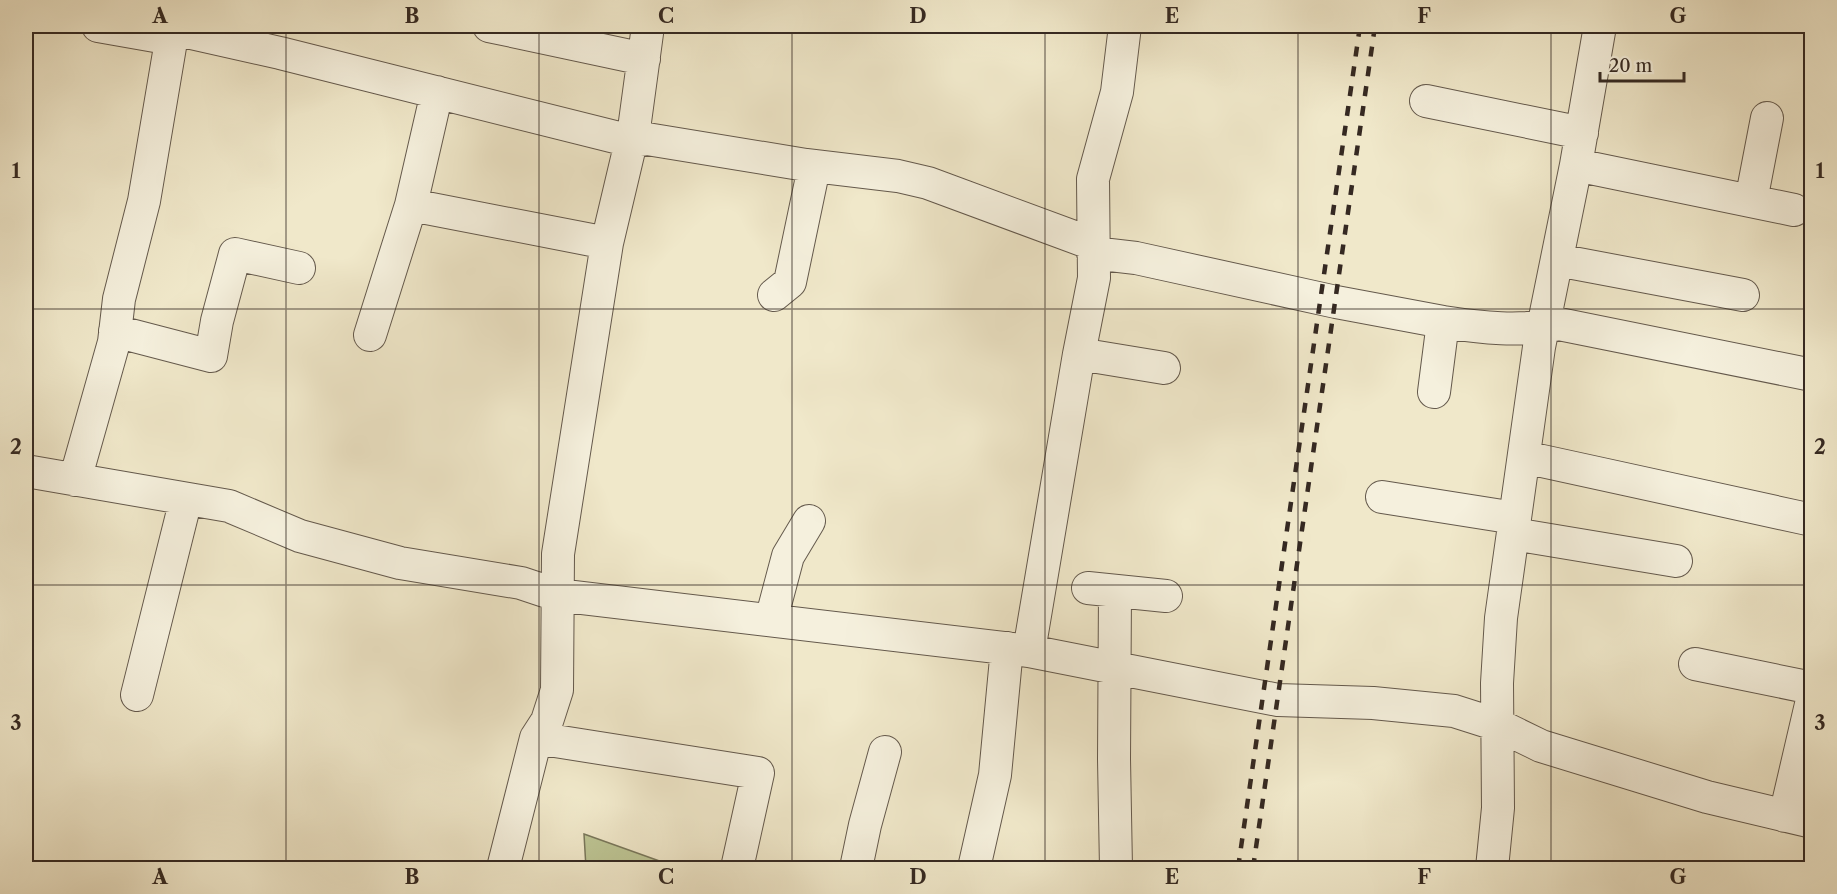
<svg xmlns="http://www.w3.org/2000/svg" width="1837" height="894" viewBox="0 0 1837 894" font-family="'Libre Caslon Text',serif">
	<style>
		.green { fill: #bdc594; stroke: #79775b; stroke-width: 1.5 }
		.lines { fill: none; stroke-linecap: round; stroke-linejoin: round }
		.minor-casing { stroke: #64594c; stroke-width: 34 }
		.minor { stroke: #f5f0dd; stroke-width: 32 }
		.rail { stroke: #352922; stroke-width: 4.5; stroke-dasharray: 10 10; stroke-linecap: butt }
		.grid { fill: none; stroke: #352922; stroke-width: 1.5; stroke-opacity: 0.55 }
		.neatline { fill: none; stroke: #352922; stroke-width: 2 }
		.grid-label { font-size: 20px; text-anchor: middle; font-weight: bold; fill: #352922 }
	</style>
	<rect width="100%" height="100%" fill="#f0e8ca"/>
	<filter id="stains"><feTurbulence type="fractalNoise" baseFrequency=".00333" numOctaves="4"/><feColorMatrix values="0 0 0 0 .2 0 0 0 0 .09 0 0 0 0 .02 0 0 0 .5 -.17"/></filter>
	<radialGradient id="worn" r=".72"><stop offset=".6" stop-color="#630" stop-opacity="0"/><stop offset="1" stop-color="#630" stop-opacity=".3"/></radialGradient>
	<path class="green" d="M584,834L679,868H586Z"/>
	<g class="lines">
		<g class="minor-casing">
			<path id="minor" d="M174,26L173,29L280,53L631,141L647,139L806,165L812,177L790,282L774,295
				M489,26L644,59
				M1426,101L1582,133
				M806,165L898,176L928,183L1093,244
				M1576,165L1794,210
				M1751,201L1767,118
				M411,205L437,92
				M1093,253L1136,258L1336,302L1443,322
				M1557,260L1743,295
				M115,331L211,356L217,321L235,254L299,268
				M370,335L411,205L607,243
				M1079,354L1164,368
				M1434,392L1443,322C1482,328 1520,332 1559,324L1812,375
				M1524,457L1812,520
				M26,471L229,506L300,536L400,563L521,583L557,595L1029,651L1278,700L1373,703L1454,711L1498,725L1541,746L1707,797L1812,822
				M75,480L114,342L119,299L144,201L173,29L155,36L98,26
				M1382,497L1515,518
				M1513,534L1676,561
				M1088,588L1166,596
				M1115,591L1114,759L1116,868
				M771,620L788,556L809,521
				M1029,651L1079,354L1094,278L1093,179L1117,92L1125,26
				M1695,664L1812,688
				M137,695L186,499
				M536,738L758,773L737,868
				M1785,816L1812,700
				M503,868L536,738L547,721L557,690L558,554L607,243L634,129L648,26
				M856,868L865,825L885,752
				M974,868L995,775L1007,648
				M1492,868L1498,808L1497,683L1501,618L1539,347L1576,165L1600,26"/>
		</g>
		<use href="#minor" class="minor"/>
		<path class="rail" d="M1238,868L1360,26
			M1253,868L1375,26"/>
	</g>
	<path class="grid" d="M286,26V868M539,26V868M792,26V868M1045,26V868M1298,26V868M1551,26V868M26,309H1812M26,585H1812"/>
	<rect width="1837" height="894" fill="none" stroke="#f0e8ca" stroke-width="66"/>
	<path d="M1600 72v9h84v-9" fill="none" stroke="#352922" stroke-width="3"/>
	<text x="1609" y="72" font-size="18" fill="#352922" stroke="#f5f0dd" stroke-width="4.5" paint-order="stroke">20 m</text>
	<rect x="33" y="33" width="1771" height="828" class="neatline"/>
	<g class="grid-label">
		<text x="160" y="23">A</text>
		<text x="412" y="23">B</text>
		<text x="666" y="23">C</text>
		<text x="918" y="23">D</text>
		<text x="1172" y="23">E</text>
		<text x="1424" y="23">F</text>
		<text x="1678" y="23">G</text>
		<text x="16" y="178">1</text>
		<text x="1820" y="178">1</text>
		<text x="16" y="454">2</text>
		<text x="1820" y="454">2</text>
		<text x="16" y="730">3</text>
		<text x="1820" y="730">3</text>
		<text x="160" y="884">A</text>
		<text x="412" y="884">B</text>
		<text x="666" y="884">C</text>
		<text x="918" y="884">D</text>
		<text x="1172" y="884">E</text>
		<text x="1424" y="884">F</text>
		<text x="1678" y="884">G</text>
	</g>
	<rect width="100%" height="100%" filter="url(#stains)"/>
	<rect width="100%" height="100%" fill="url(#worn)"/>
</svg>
